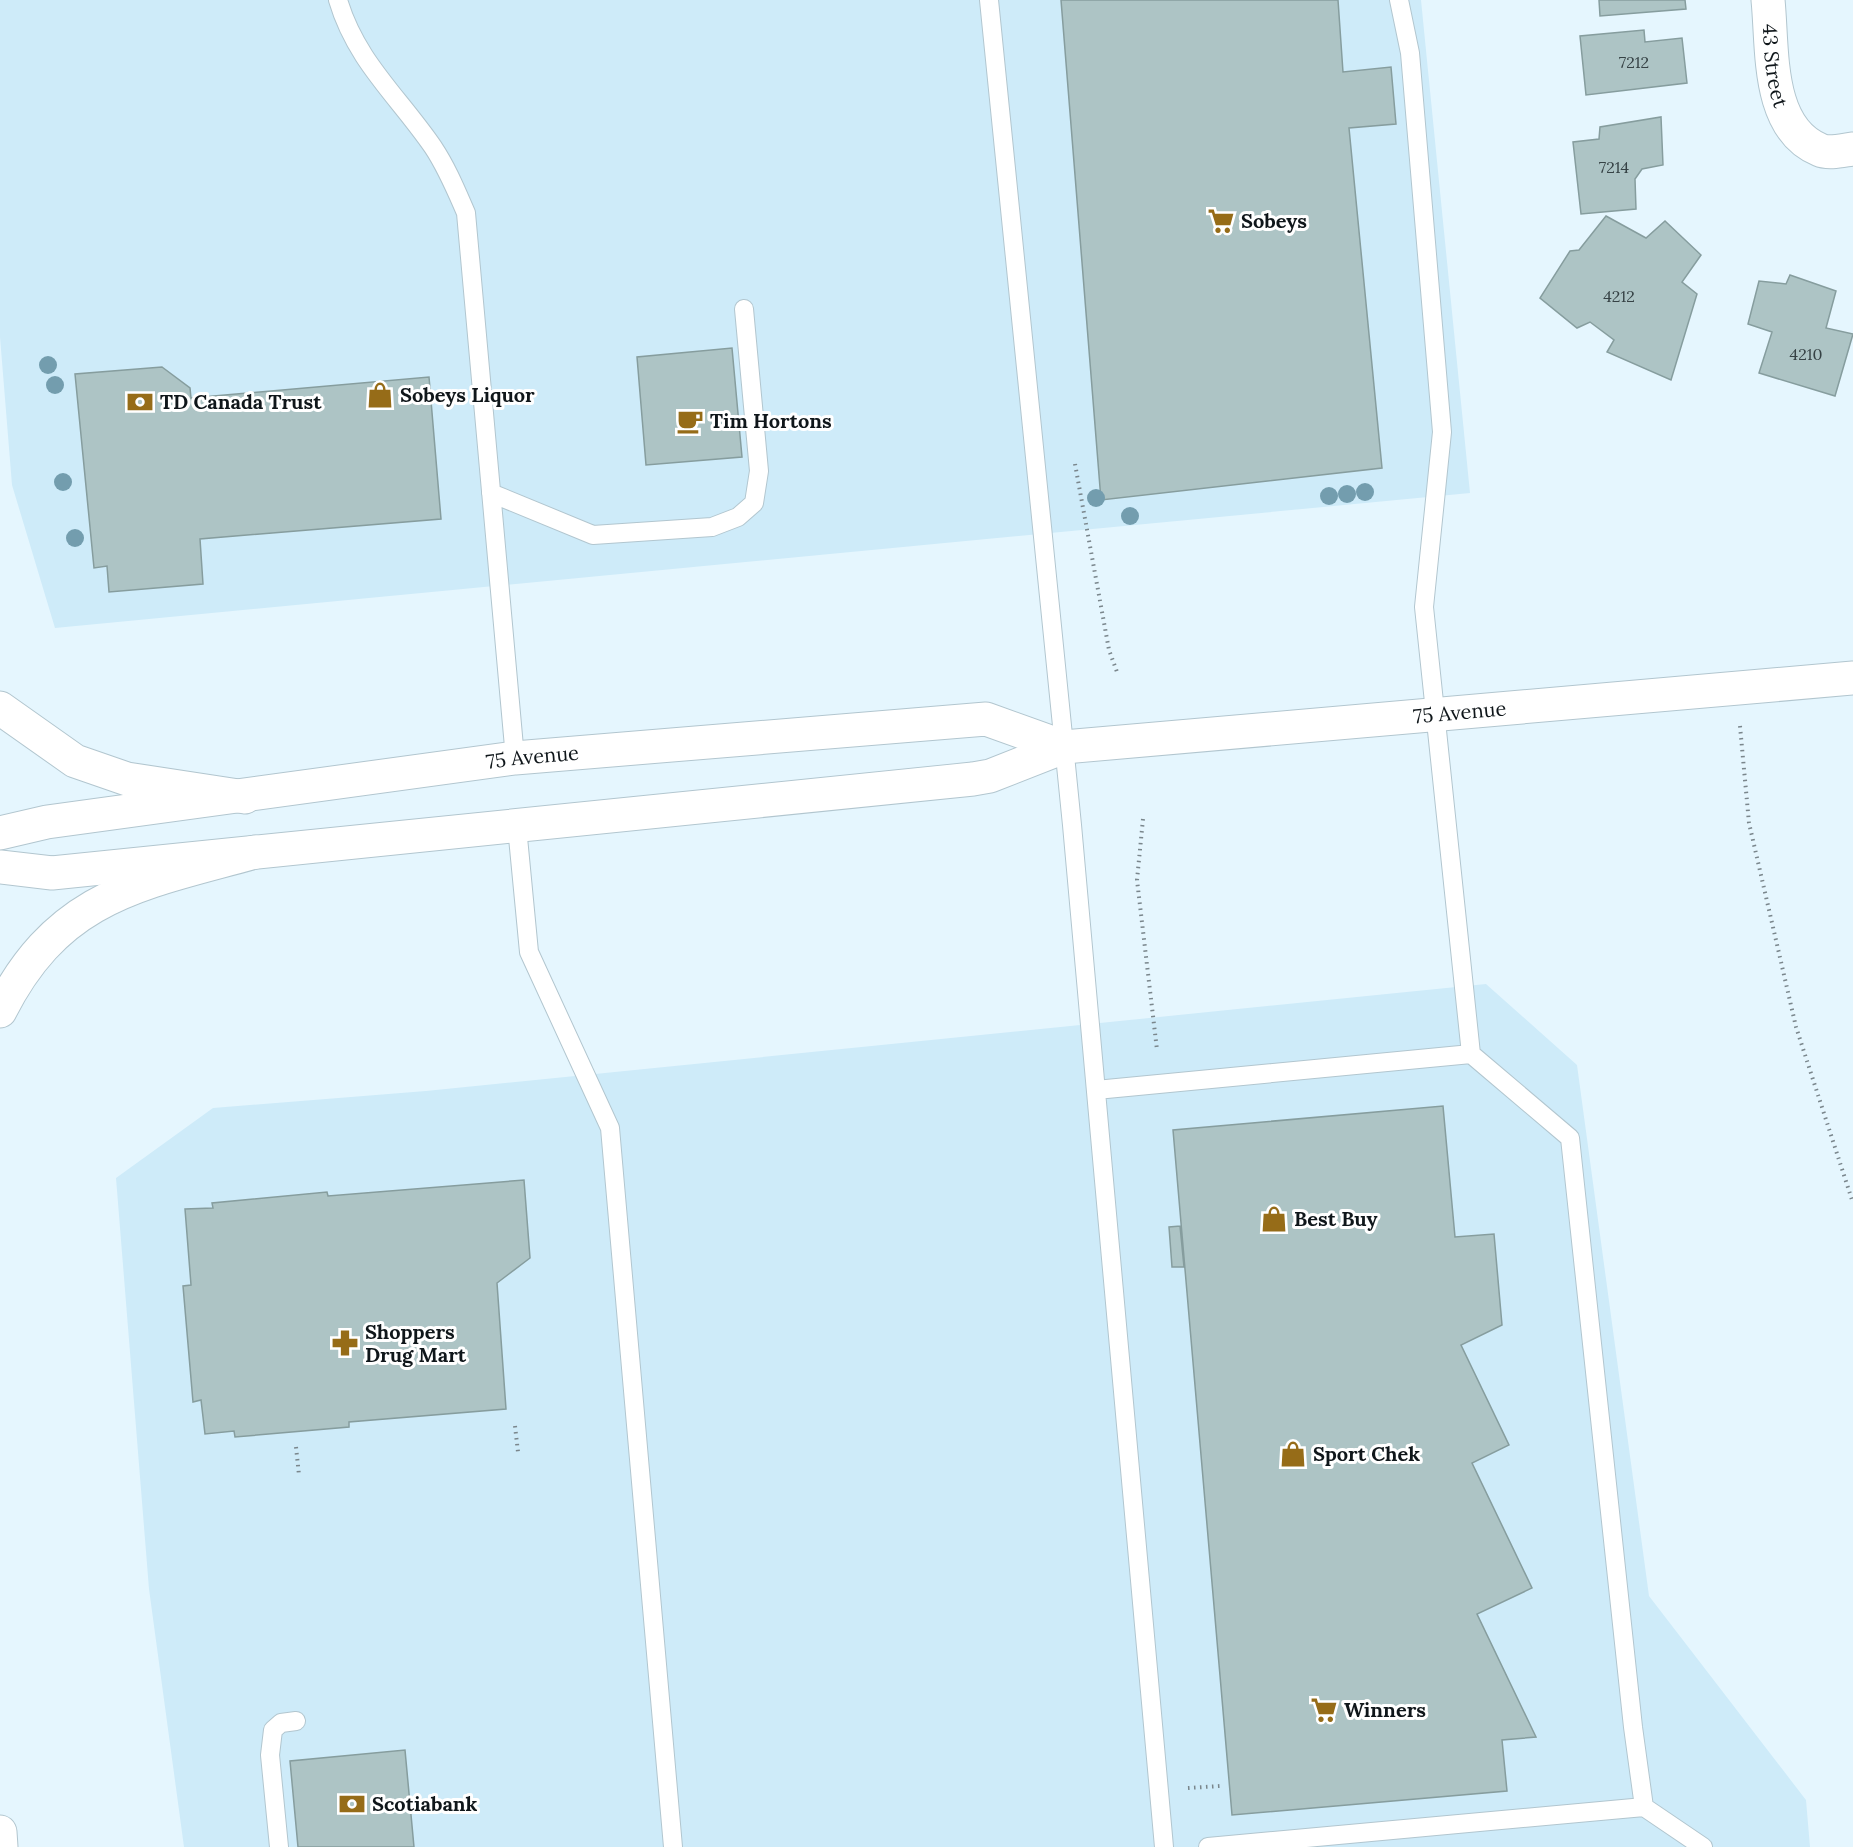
<svg xmlns="http://www.w3.org/2000/svg" width="1853" height="1847" viewBox="0 0 1853 1847" font-family="Lora,serif">
	<style>
		.built { fill: #ceebf9 }
		.building { fill: #adc4c5; stroke: #869d9e; stroke-width: 1.5 }
		.lines { fill: none; stroke-linecap: round; stroke-linejoin: round }
		.lane-casing { stroke: #b2c6cf; stroke-width: 20 }
		.street-casing { stroke: #b2c6cf; stroke-width: 35 }
		.secondary-casing { stroke: #b2c6cf; stroke-width: 35 }
		.highway-casing { stroke: #b2c6cf; stroke-width: 35 }
		.path { stroke: #7a868c; stroke-width: 4; stroke-dasharray: 1.5 4.5; stroke-linecap: butt }
		.lane { stroke: #fff; stroke-width: 18 }
		.street { stroke: #fff; stroke-width: 33 }
		.secondary { stroke: #fff; stroke-width: 33 }
		.highway { stroke: #fff; stroke-width: 33 }
		.tree { fill: #739dae }
		.labels { text-anchor: middle; stroke-width: 6; stroke-linejoin: round; paint-order: stroke }
		.number-label { font-size: 16px; fill: #364245 }
		.street-label { font-size: 20px; fill: #0f161a; stroke: #fff }
		.poi-label { font-size: 20px; font-weight: bold; fill: #0f161a; stroke: #fff; text-anchor: start }
	</style>
	<rect width="100%" height="100%" fill="#e5f6fe"/>
	<path class="built" d="M0,0H1421L1470,493L55,628L12,485L0,337Z
		M1486,984L1577,1065L1649,1596L1806,1800L1810,1847H184L149,1589L116,1178L213,1108L426,1091Z"/>
	<path class="building" d="M1061,0H1338L1343,72L1391,67L1396,124L1349,128L1382,468L1101,500Z
		M1599,0H1685L1686,9L1600,16Z
		M1644,30L1645,42L1682,38L1687,83L1586,95L1580,36Z
		M1661,117L1663,165L1642,169L1635,179L1636,209L1581,214L1573,142L1599,139L1600,127Z
		M1606,216L1646,238L1665,221L1701,255L1682,282L1697,294L1671,380L1607,352L1614,340L1590,322L1577,328L1540,298L1570,251L1579,250Z
		M1790,275L1836,291L1826,328L1853,334L1835,396L1759,373L1772,332L1748,324L1759,281L1786,284Z
		M732,348L742,457L646,465L637,357Z
		M162,367L190,388L191,398L429,377L441,519L200,539L203,584L109,592L107,566L94,568L75,374Z
		M1443,1106L1455,1237L1494,1234L1502,1325L1461,1345L1509,1445L1472,1463L1532,1588L1477,1614L1536,1737L1502,1740L1507,1791L1232,1815L1173,1130Z
		M524,1180L530,1258L497,1283L506,1409L349,1422V1427L235,1437L234,1431L205,1434L201,1400L193,1402L183,1286L191,1285L185,1209L213,1208L212,1203L327,1192L328,1196Z
		M1180,1226L1184,1267H1172L1169,1227Z
		M405,1750L414,1847H298L290,1761Z"/>
	<g class="lines">
		<g class="lane-casing">
			<path id="lane" d="M338,0C356,61 398,96 433,147C447,168 456,190 466,213L515,758
				M989,0L1072,825L1164,1847
				M491,493L593,535L712,527L738,517L754,503L759,471L744,309
				M517,827L529,952L610,1128L673,1847
				M1096,1090L1471,1054L1424,607L1442,432L1410,53L1399,0
				M1644,1807L1703,1847
				M279,1847L270,1755L273,1730L281,1723L296,1721
				M1208,1847L1644,1807L1633,1727L1570,1138L1471,1054"/>
		</g>
		<g class="street-casing">
			<g id="street">
				<path id="s1" d="M1768,0C1773,49 1766,128 1820,150C1829,154 1844,150 1853,149"/>
			</g>
		</g>
		<g class="secondary-casing">
			<g id="secondary">
				<path id="s2" d="M0,833L47,822L515,758L986,719L1064,747"/>
				<path id="s3" d="M0,867L52,873L973,779L990,776L1064,747L1853,678"/>
			</g>
		</g>
		<g class="highway-casing">
			<path id="highway" d="M0,708L75,761L127,779L245,797
				M0,1011C59,894 140,884 255,852
				M0,1832L1,1847"/>
		</g>
		<path class="path" d="M1075,464L1109,650L1117,672
			M1740,726L1749,823L1796,1027L1853,1203
			M1143,819L1137,880L1157,1050
			M515,1426L518,1452
			M296,1447L299,1475
			M1188,1788L1220,1786"/>
		<use href="#lane" class="lane"/>
		<use href="#street" class="street"/>
		<use href="#secondary" class="secondary"/>
		<use href="#highway" class="highway"/>
	</g>
	<g class="tree">
		<circle cx="48" cy="365" r="9"/>
		<circle cx="55" cy="385" r="9"/>
		<circle cx="63" cy="482" r="9"/>
		<circle cx="1365" cy="492" r="9"/>
		<circle cx="1347" cy="494" r="9"/>
		<circle cx="1329" cy="496" r="9"/>
		<circle cx="1096" cy="498" r="9"/>
		<circle cx="1130" cy="516" r="9"/>
		<circle cx="75" cy="538" r="9"/>
	</g>
	<defs>
		<g id="supermarket-bare" transform="scale(2.07)"><path d="M-6-5.5h2.5l.6 2H6L4.5 2H-2.5L-4.4-4H-6ZM-1.5 3.2a1.3 1.3 0 1 0 .1 0ZM3 3.2a1.3 1.3 0 1 0 .1 0Z" fill="#966c18" stroke="#fff" stroke-width="2.5" paint-order="stroke"/></g>
		<g id="shop-bare" transform="scale(2.07)"><path d="M-5-2.5h2.3a2.7 3.5 0 0 1 5.4 0H5L5.5 6h-11ZM-1.5-2.5h3a1.5 2.3 0 0 0-3 0Z" fill="#966c18" stroke="#fff" stroke-width="2.5" paint-order="stroke"/></g>
		<g id="bank-bare" transform="scale(2.07)"><path d="M-6-4H6V4H-6ZM0-2.3a2.3 2.3 0 1 0 0 4.6a2.3 2.3 0 1 0 0-4.6Z" fill="#966c18" stroke="#fff" stroke-width="2.5" paint-order="stroke"/></g>
		<g id="cafe-bare" transform="scale(2.07)"><path d="M-5.5-4.5H6V0H3Q3 3.5 0 3.5H-2.5Q-5.5 3.5-5.5 0ZM3-3.2v2h1.7v-2ZM-6 4.5H4V6H-6Z" fill="#966c18" stroke="#fff" stroke-width="2.5" paint-order="stroke"/></g>
		<g id="pharmacy-bare" transform="scale(2.07)"><path d="M-2-6h4v4h4v4h-4v4h-4v-4h-4v-4h4Z" fill="#966c18" stroke="#fff" stroke-width="2.5" paint-order="stroke"/></g>
	</defs>
	<g fill-rule="evenodd">
		<use href="#supermarket-bare" x="1221" y="221"/>
		<use href="#shop-bare" x="380" y="395"/>
		<use href="#bank-bare" x="140" y="402"/>
		<use href="#cafe-bare" x="690" y="421"/>
		<use href="#shop-bare" x="1274" y="1219"/>
		<use href="#pharmacy-bare" x="345" y="1343"/>
		<use href="#shop-bare" x="1293" y="1454"/>
		<use href="#supermarket-bare" x="1324" y="1710"/>
		<use href="#bank-bare" x="352" y="1804"/>
	</g>
	<g class="labels">
		<g class="number-label">
			<text x="1634" y="68">7212</text>
			<text x="1614" y="173">7214</text>
			<text x="1619" y="302">4212</text>
			<text x="1806" y="360">4210</text>
		</g>
		<g class="street-label">
			<text dy="7" stroke="none"><textPath href="#s1" startOffset="66">43 Street</textPath></text>
			<text dy="7" stroke="none"><textPath href="#s3" startOffset="1472">75 Avenue</textPath></text>
			<text dy="7" stroke="none"><textPath href="#s2" startOffset="538">75 Avenue</textPath></text>
		</g>
		<g class="poi-label">
			<text x="1241" y="228">Sobeys</text>
			<text x="400" y="402">Sobeys Liquor</text>
			<text x="160" y="409">TD Canada Trust</text>
			<text x="710" y="428">Tim Hortons</text>
			<text x="1294" y="1226">Best Buy</text>
			<text x="365" y="1339">Shoppers<tspan x="365" dy="23">Drug Mart</tspan></text>
			<text x="1313" y="1461">Sport Chek</text>
			<text x="1344" y="1717">Winners</text>
			<text x="372" y="1811">Scotiabank</text>
		</g>
	</g>
</svg>
